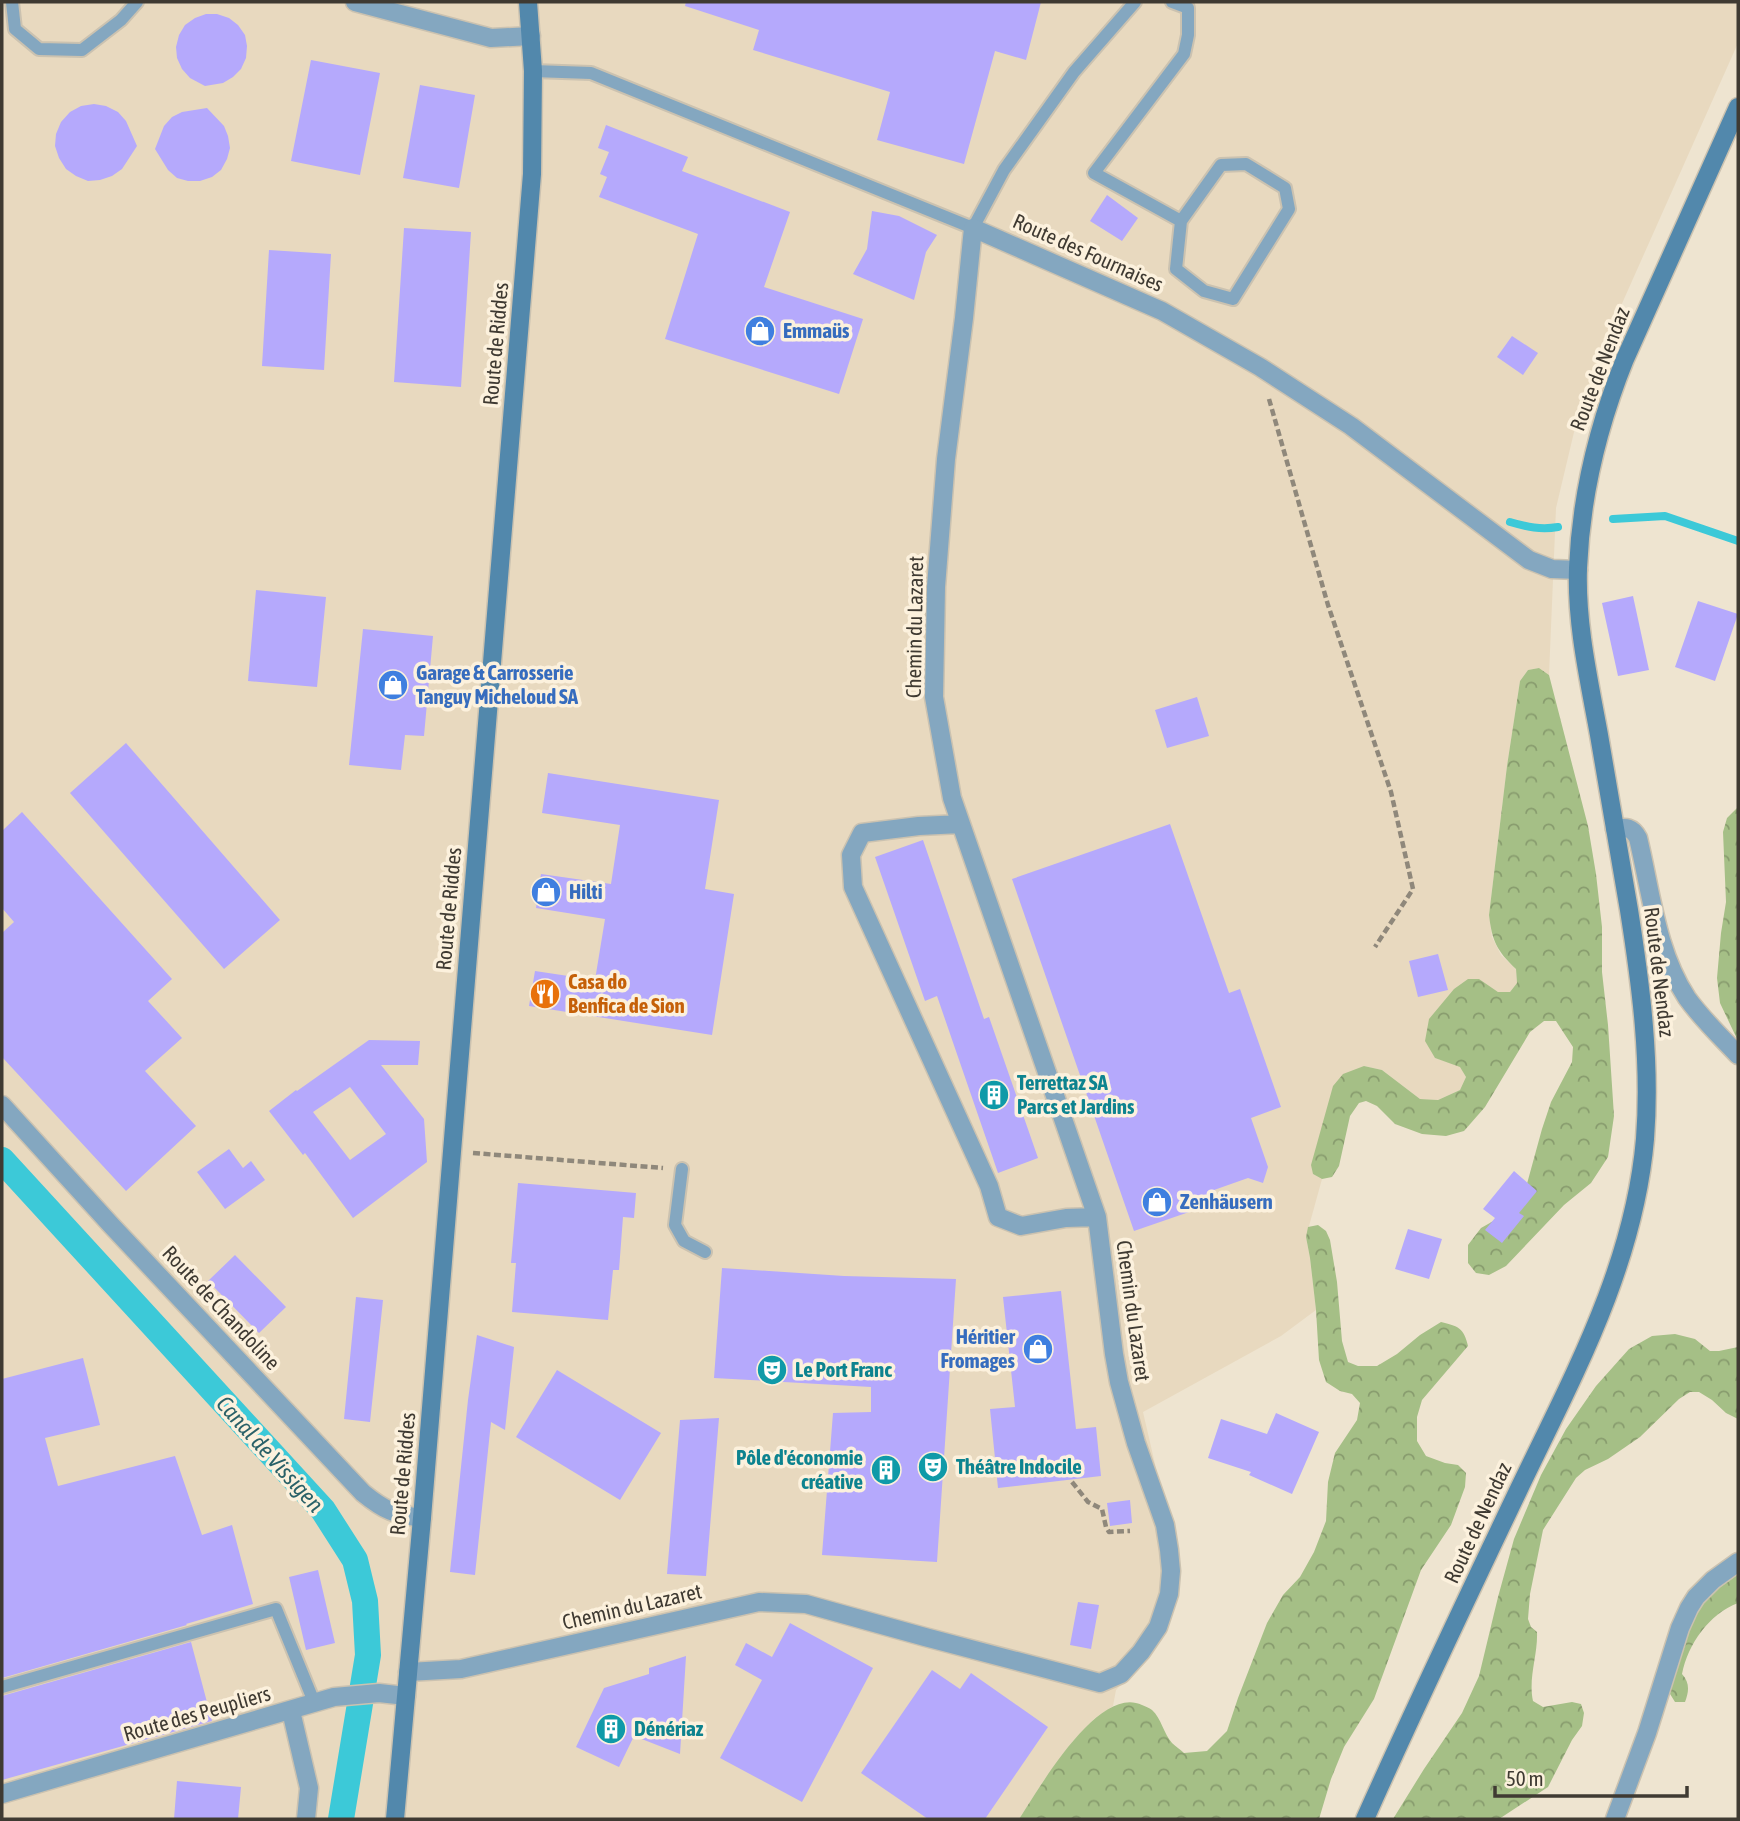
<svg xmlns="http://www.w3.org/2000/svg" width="1740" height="1821" viewBox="0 0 1740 1821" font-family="'Asap Condensed',sans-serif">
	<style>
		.built { fill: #e8d9bf }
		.forest { fill: url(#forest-crowns) }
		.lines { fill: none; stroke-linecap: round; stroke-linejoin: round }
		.stream { stroke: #3cc9d8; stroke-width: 8 }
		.canal { stroke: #3cc9d8; stroke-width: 26 }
		.building { fill: #b5a9fc; fill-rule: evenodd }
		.lane-casing { stroke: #cbc2b0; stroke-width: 16 }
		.street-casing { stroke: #cbc2b0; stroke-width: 21 }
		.secondary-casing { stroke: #cbc2b0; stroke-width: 21 }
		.path { stroke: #8f887b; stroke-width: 4.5; stroke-dasharray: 7 3.5; stroke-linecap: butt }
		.lane { stroke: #84a7c0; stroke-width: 12 }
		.street { stroke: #84a7c0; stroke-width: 18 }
		.secondary { stroke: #5288ac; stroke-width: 18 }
		.labels { text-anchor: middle; stroke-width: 7; stroke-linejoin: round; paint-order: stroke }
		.street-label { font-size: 21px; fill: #3f3a32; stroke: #fcf1dd }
		.shop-label { font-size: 21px; font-weight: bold; fill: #366cbe; stroke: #fcf1dd; text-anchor: start }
		.food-label { font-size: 21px; font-weight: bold; fill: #c56008; stroke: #fcf1dd; text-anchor: start }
		.culture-label { font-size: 21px; font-weight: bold; fill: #0d838f; stroke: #fcf1dd; text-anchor: start }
		.water-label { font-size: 23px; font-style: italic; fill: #2a6168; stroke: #fcf1dd }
	</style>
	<defs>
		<pattern id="forest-crowns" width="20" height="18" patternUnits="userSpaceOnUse" patternTransform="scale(1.75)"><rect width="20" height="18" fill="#a5bf86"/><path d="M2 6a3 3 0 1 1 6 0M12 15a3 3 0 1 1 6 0" fill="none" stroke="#889c6e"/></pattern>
	</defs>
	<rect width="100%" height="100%" fill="#eee4d0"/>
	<path class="built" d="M2,2H1738V43L1620,308L1575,428L1556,508L1549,675L1539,668L1528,670L1520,681L1507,766L1489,915L1492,937L1501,955L1516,969L1517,983L1510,992H1498L1479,980L1435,1058L1460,1066L1466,1077L1460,1090L1438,1100L1420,1099L1382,1070L1364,1066L1313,1174L1322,1179L1306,1237L1310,1258L1316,1310L1281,1336L1143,1412L1177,1559L1167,1627L1151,1654L1116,1690L1113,1706L1095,1718L1073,1741L1044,1780L1019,1819H2Z"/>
	<path class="forest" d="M1539,668L1549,675L1588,826L1596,874L1602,927V972L1608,1025L1614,1116L1608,1157L1591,1183L1564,1205L1506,1266L1489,1275L1476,1273L1468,1263V1245L1481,1228L1504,1215L1525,1191L1542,1129L1551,1102L1572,1062L1573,1047L1556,1021H1544L1530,1032L1485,1107L1464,1131L1446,1136L1422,1134L1395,1124L1377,1106L1366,1101L1359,1103L1350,1116L1339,1166L1332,1177L1322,1179L1313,1174L1311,1165L1333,1086L1343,1074L1364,1066L1382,1070L1420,1099L1438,1100L1460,1090L1466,1077L1460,1067L1435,1058L1425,1041L1429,1019L1454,989L1468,979H1479L1498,992H1510L1517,983L1516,969C1497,951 1492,941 1489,915L1507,766L1520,681L1528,670Z
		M1738,807V1041L1720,1003L1717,978L1721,933L1726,902L1723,832L1727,818Z
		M1318,1225L1326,1231L1330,1240L1337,1282L1342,1341L1348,1362L1358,1366H1377L1397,1354L1420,1335L1441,1322C1458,1326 1464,1328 1468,1346L1422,1400L1417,1417V1441L1426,1456L1445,1463L1458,1465L1466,1473L1465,1487L1451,1525L1421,1570L1374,1699L1344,1747L1331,1779L1319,1819H1019C1039,1789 1098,1684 1142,1705C1146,1707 1150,1708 1152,1710C1161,1718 1164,1734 1172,1743C1175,1746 1180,1749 1184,1753L1207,1751L1227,1731L1238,1698L1267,1623L1283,1595L1300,1577L1314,1552L1326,1521L1328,1482L1335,1453L1357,1420L1360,1403L1352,1394L1340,1391L1326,1382L1319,1360L1316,1310L1310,1258L1306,1237L1308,1227Z
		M1675,1334L1695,1339L1710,1351H1719L1738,1347V1419L1726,1413L1712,1400L1699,1392H1690L1679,1399L1640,1437L1608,1459L1585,1470L1576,1478L1543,1530L1530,1594L1528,1619L1531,1627L1537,1632C1538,1655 1528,1678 1533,1701L1543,1707L1572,1702L1581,1704L1584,1713L1582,1726L1572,1740L1548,1787L1499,1819H1393L1424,1769L1462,1713L1479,1676L1498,1597L1514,1539L1541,1475L1566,1429L1596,1386L1629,1349L1652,1336Z
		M1738,1574V1603C1709,1614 1688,1644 1682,1674C1690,1683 1689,1691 1685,1702H1675L1667,1689L1691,1617L1708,1596Z"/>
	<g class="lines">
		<path class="stream" d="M1613,519L1665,516L1738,541
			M1510,522C1527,527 1541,530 1558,527"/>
		<path class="canal" d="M2,1160L323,1510L355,1560L365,1601L368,1655L341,1819"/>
	</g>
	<path class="building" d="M686,2H1041L1026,60L995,51L964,164L877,140L890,92L753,50L759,30L685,6Z
		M206,14H217L229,18L238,25L245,35L247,46L246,58L241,69L233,77L223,83L205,86L190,78L182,69L177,58L176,47L179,35L185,25L195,18Z
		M311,60L380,73L360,175L291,161Z
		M420,85L475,95L459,188L403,178Z
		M94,104L106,106L118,112L126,121L137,146L122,169L112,176L100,180L88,181L76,176L66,169L59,158L55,146L56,134L61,122L70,112L81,106Z
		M207,108L224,126L228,136L230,148L227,159L221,170L212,177L200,181H188L177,178L168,170L155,149L164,126L172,117L182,112Z
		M606,125L688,157L682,171L790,212L764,287L863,319L839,394L665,339L698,234L599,197L607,177L600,174L609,152L598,148Z
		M1107,195L1138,218L1122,241L1090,221Z
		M872,211L899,216L937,235L926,252L914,300L853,274L867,249Z
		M404,228L471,232L461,387L394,382Z
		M269,250L331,254L324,370L262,366Z
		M1512,336L1538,353L1523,375L1497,357Z
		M256,590L326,597L317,687L248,681Z
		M1633,596L1649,670L1618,676L1602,603Z
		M1698,601L1738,614L1715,681L1675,667Z
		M363,629L433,636L424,736L405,735L401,770L349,765Z
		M1197,697L1209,736L1167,748L1155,710Z
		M126,743L280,920L224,969L70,793Z
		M548,773L719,800L705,889L734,894L712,1035L529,1006L535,971L595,980L605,919L536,908L541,874L611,884L620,825L542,813Z
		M22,812L172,979L148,1001L182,1038L145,1071L196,1126L126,1191L2,1057V933L14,922L2,908V831Z
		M1170,824L1229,993L1240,989L1281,1107L1251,1118L1268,1167L1263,1183L1248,1178L1214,1190L1218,1202L1134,1231L1012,879Z
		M923,840L984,1019L989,1017L1038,1158L998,1173L937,996L925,1001L875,857Z
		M1438,954L1448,990L1418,997L1409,961Z
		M369,1040L420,1041L418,1065H381L424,1119L427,1162L353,1218L305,1153L303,1155L269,1111L296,1090L297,1091ZM350,1087L386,1134L350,1160L313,1112Z
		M229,1149L243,1168L251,1161L265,1180L225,1209L197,1172Z
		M1514,1171L1537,1191L1519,1213L1524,1216L1502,1243L1485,1230L1495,1218L1483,1209Z
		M518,1183L636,1193L634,1218L623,1217L619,1270H613L608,1320L512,1312L516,1263H511Z
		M1408,1229L1442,1239L1429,1279L1395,1269Z
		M235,1255L286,1307L259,1333L208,1281Z
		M722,1268L844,1276L956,1279L937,1562L822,1555L833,1413L871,1412V1387L714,1378Z
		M1061,1291L1076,1429L1096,1427L1101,1476L998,1488L990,1409L1015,1407L1003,1297Z
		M356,1297L383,1300L370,1422L344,1419Z
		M477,1335L514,1347L505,1430L491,1422L475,1575L450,1572L468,1400Z
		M83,1358L100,1425L45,1438L58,1486L175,1456L202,1535L232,1525L253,1604L186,1624L187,1625L2,1678V1379Z
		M557,1370L661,1433L620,1500L516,1437Z
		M1276,1413L1319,1432L1292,1494L1249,1475L1251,1472L1208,1458L1221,1419L1267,1434Z
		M719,1418L706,1576L667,1574L680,1420Z
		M1130,1500L1132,1523L1110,1526L1107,1503Z
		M318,1570L335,1643L306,1650L289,1577Z
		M1078,1602L1099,1605L1091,1649L1070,1645Z
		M790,1623L873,1668L802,1802L720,1758L762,1680L735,1665L746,1643L772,1657Z
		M191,1642L212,1721L2,1780V1696Z
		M686,1656L680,1754L634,1736L619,1767L576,1747L604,1688L649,1674V1668Z
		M932,1670L960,1689L971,1673L1048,1727L985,1819H928L861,1773Z
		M177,1781L241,1787L238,1819H174Z"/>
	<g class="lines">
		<g class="lane-casing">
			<path id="lane" d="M12,2L15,29L39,49L82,50L121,20L137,2
				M1172,2L1188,8V35L1184,54L1094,173L1181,221
				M533,71L591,73L973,228L1004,170L1074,72L1135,2
				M1246,164L1285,188L1289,209L1233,299L1204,291L1176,269L1181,221L1221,165Z
				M682,1169L675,1225L684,1241L705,1252
				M2,1687L276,1609L314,1702"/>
		</g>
		<g class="street-casing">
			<path id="street" d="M355,2L491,38L531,36
				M961,824L919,826L862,833L851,855L853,887L989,1186L998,1217L1021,1226L1066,1218L1097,1217
				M1615,829C1626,827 1632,827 1638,838C1651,891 1656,951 1687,998C1702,1019 1721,1037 1738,1055
				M2,1105L111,1225L363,1493C385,1511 394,1514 422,1518
				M408,1672L461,1669L759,1602L806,1604L925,1637L1100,1683L1121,1674L1141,1652L1158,1627L1169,1594L1171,1571L1169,1550L1165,1525L1136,1443L1119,1382L1114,1354L1097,1217L952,798L934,697L936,587L946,459L964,318L973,228L1162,311L1260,367L1351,426L1529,560L1552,569L1578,570
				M291,1711L309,1788L306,1819
				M2,1794L334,1697L379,1693L406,1696
				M1615,1819L1647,1733L1680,1628L1689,1608L1696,1597L1713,1580L1738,1562"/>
		</g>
		<g class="secondary-casing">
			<path id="secondary" d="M395,1819L422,1518L532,174L533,71L528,2
				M1365,1819C1414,1709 1466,1600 1518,1491C1572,1378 1634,1267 1645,1139C1651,1062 1641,986 1629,910C1619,852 1609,794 1599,735C1589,680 1576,624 1578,568C1581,495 1598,426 1625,359L1738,107"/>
		</g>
		<path class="path" d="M1269,399L1328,605L1391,792L1413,889L1375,947
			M473,1153L663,1168
			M1072,1482L1088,1502L1102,1509L1106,1527L1109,1532L1130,1531"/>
		<use href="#lane" class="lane"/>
		<use href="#street" class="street"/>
		<use href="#secondary" class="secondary"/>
	</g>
	<defs>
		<g id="shop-disc" transform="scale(1.575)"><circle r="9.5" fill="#3f7fe0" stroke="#fcf1dd"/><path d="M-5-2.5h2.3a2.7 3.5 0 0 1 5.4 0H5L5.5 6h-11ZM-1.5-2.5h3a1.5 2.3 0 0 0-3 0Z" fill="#fff"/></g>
		<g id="restaurant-disc" transform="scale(1.575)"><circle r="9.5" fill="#e8710a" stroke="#fcf1dd"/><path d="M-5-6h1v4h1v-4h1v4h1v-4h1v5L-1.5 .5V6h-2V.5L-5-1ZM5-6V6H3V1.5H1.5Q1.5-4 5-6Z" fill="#fff"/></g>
		<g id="building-disc" transform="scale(1.575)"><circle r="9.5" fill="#0f9aa8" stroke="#fcf1dd"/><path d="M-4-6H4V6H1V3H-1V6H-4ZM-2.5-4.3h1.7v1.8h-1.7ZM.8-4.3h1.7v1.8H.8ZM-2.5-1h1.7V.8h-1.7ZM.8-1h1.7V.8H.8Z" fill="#fff"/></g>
		<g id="theatre-disc" transform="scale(1.575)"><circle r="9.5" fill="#0f9aa8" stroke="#fcf1dd"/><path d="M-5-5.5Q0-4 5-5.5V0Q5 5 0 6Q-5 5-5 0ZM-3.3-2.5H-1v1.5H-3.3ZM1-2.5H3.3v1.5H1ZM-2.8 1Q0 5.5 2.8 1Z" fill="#fff"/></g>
	</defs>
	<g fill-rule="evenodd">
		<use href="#shop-disc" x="760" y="331"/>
		<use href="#shop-disc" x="393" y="685"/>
		<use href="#shop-disc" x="546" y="892"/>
		<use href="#restaurant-disc" x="545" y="994"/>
		<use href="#building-disc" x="994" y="1095"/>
		<use href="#shop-disc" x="1157" y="1202"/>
		<use href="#shop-disc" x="1038" y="1349"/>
		<use href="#theatre-disc" x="772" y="1370"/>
		<use href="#theatre-disc" x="933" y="1467"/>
		<use href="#building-disc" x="886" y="1470"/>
		<use href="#building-disc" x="611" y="1729"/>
	</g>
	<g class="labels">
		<g class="street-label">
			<text transform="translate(1088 253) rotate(24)" y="7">Route des Fournaises</text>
			<text transform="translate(496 344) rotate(-85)" y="7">Route de Riddes</text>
			<text transform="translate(1600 369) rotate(-69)" y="7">Route de Nendaz</text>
			<text transform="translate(915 627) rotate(-89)" y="7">Chemin du Lazaret</text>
			<text transform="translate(449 909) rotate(-85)" y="7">Route de Riddes</text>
			<text transform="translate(1659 972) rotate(83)" y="7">Route de Nendaz</text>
			<text transform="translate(221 1308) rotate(47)" y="7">Route de Chandoline</text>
			<text transform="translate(1133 1311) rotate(82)" y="7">Chemin du Lazaret</text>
			<text transform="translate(403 1474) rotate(-85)" y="7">Route de Riddes</text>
			<text transform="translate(1478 1523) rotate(-65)" y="7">Route de Nendaz</text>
			<text transform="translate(632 1607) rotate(-13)" y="7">Chemin du Lazaret</text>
			<text transform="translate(197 1714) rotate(-16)" y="7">Route des Peupliers</text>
		</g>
		<g class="shop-label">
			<text x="783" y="338">Emmaüs</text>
			<text x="416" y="680">Garage &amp; Carrosserie<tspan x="416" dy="24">Tanguy Micheloud SA</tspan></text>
			<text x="569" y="899">Hilti</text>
			<text x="1180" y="1209">Zenhäusern</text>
			<text x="1015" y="1344" text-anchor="end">Héritier<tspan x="1015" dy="24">Fromages</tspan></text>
		</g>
		<g class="food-label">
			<text x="568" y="989">Casa do<tspan x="568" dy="24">Benfica de Sion</tspan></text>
		</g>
		<g class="culture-label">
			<text x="1017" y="1090">Terrettaz SA<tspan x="1017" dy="24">Parcs et Jardins</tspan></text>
			<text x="795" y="1377">Le Port Franc</text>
			<text x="863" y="1465" text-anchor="end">Pôle d'économie<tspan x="863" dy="24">créative</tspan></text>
			<text x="956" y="1474">Théâtre Indocile</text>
			<text x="634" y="1736">Dénériaz</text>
		</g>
		<g class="water-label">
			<text transform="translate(270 1454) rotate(48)" y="8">Canal de Vissigen</text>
		</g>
	</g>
	<rect width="1740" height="1821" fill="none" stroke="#3f3a32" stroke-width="7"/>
	<path d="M1495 1786v10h192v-10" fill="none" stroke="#3f3a32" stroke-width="3.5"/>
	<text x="1506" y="1786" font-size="21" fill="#3f3a32" stroke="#fcf1dd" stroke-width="5" paint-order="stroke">50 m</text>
</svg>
